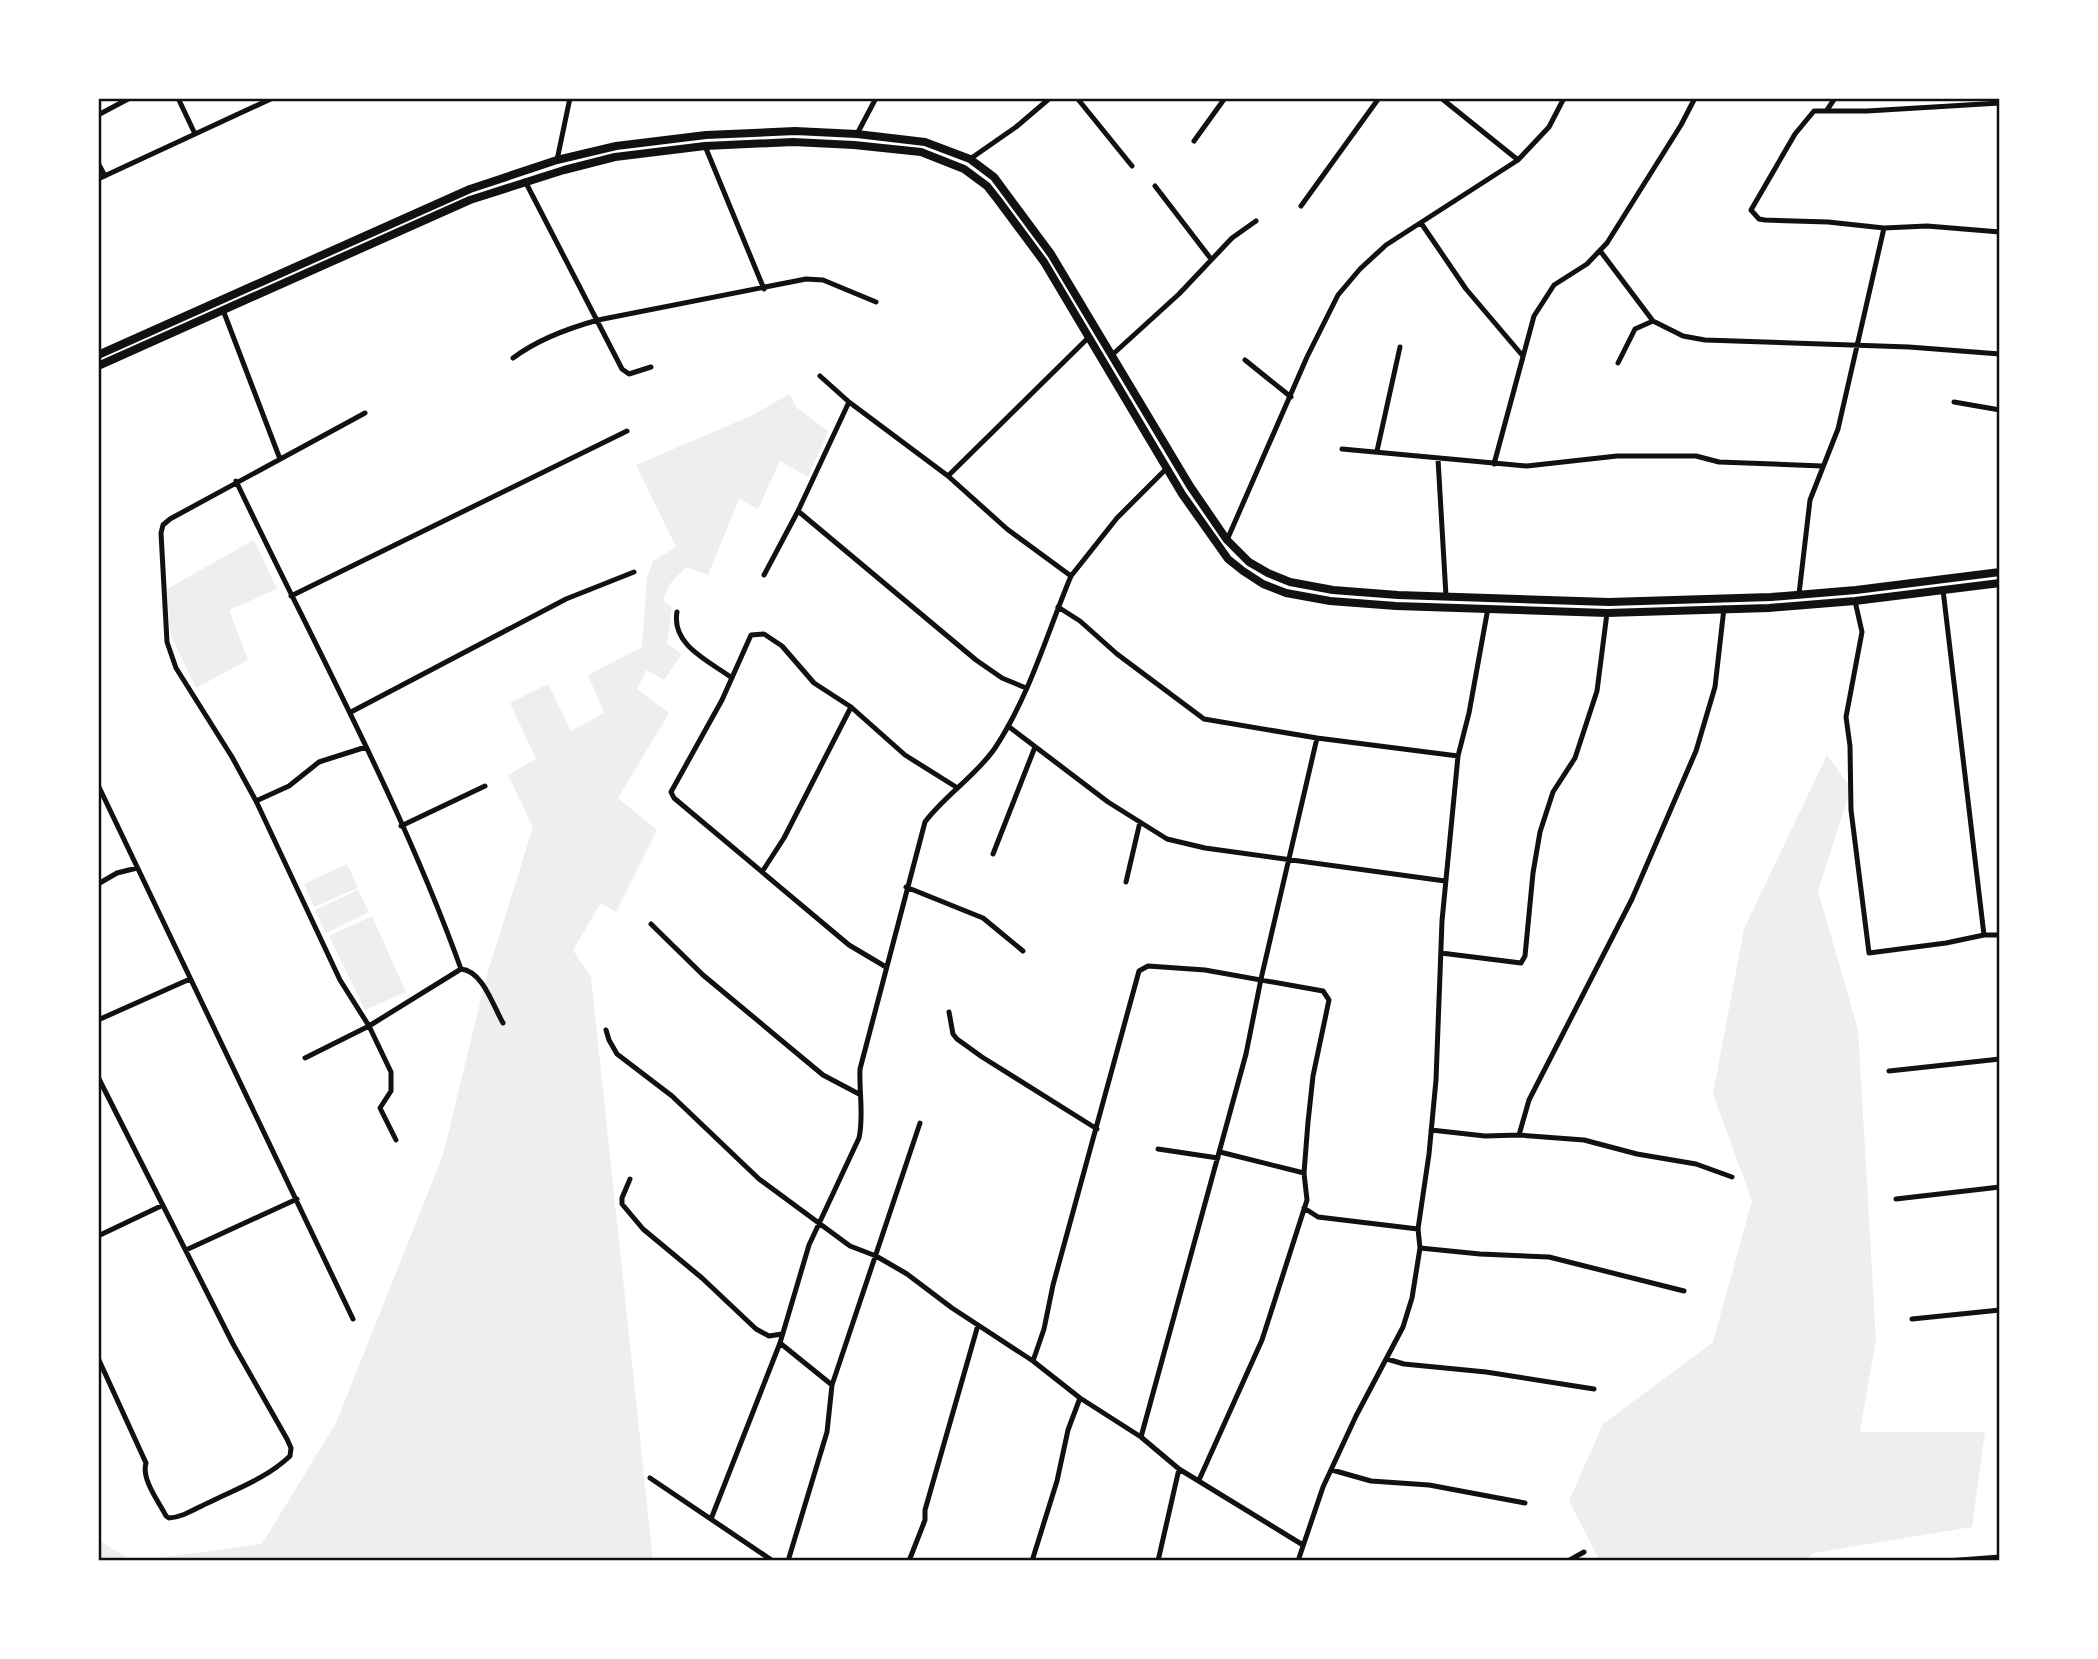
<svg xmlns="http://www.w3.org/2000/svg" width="2098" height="1659" viewBox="0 0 2098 1659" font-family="'Asap Condensed',sans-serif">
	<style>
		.green { fill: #eee }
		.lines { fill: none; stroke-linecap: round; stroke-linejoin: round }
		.minor { stroke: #111; stroke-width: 5 }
		.secondary { stroke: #111; stroke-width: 8 }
		.neatline { fill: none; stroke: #111; stroke-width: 2.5 }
	</style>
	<rect width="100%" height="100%" fill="#fff"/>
	<path class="green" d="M789,394L797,408L828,431L808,477L780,461L758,509L739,499L708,575L686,567L670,584L663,600L672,608L667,643L682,654L664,680L647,670L637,689L669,713L618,798L657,830L616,912L601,903L573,950L591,977L653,1561H136L262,1544L336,1423L443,1155L486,978L533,827L508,775L536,759L510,703L548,684L571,731L604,713L588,675L642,647L647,578L653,561L676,547L636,465L753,415Z
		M254,540L277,589L229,610L248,660L196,688L170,634L167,589Z
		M1827,755L1851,788L1818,891L1858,1029L1876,1339L1860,1432H1985L1972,1527L1813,1553L1804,1561H1594L1598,1557L1569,1501L1603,1424L1713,1342L1752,1201L1713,1094L1744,929Z
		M347,864L358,888L314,907L304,884Z
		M358,890L369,912L326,933L315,910Z
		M372,916L406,992L365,1010L329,936Z
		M98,1540L133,1561H98Z"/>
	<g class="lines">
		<path class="minor" d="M178,98L195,134
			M1077,98L1132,166
			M1441,98L1518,160
			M2000,103L1867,111H1814L1795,134L1751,210L1759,219L1765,220L1828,222L1884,228L1927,226L2000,232
			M1827,110L1835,98
			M98,115L130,98
			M857,134L876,98
			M1194,141L1225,98
			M705,146L764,289
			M970,159L1016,127L1050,98
			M557,160L570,98
			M98,163L105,176
			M98,179L273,98
			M525,181L622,369L629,374L651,367
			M1155,186L1211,259
			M1301,206L1379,98
			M1421,223L1466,289L1522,355
			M1601,252L1653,321L1683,336L1705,340L1909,347L2000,354
			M223,310L280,459
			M1112,355L1179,294L1232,238L1256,221
			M513,358C537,340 569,328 598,320L806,279L823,280L876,302
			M1245,360L1291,397
			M1618,363L1635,329L1653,321
			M820,376L849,402L948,476L1007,529L1071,576L1117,518L1167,468
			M1954,402L2000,410
			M365,413L170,519L163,525L161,533L167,642L176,668L232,757L256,801L340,980L369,1026L391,1072V1091L380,1108L396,1140
			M1342,449L1527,466L1617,456H1696L1719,462L1822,466
			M1377,451L1400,347
			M1438,459L1446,596
			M1494,464L1534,316L1554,285L1587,264L1607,243L1681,125L1695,98
			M948,476L1089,337
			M236,481C313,643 400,800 461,969
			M798,511L976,660L1002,678L1026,688
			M1227,540L1307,357L1338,295L1360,269L1386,245L1518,160L1549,127L1564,98
			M764,575L798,511L849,402
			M1943,590L1984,935
			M1799,594L1810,500L1838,429L1884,228
			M291,596L627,431
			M1855,601L1862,632L1846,717L1850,746L1851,810L1869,953L1946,943L1984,935H2000
			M1058,607L1080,621L1117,654L1204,719L1317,738L1458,756
			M677,612C671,645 709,661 732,678
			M351,712L566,599L634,572
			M1008,726L1108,802L1167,839L1205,848L1445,881
			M98,785L353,1319
			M256,801L289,786L319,762L366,747
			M401,826L485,786
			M993,854L1035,747
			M762,872L784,838L851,707
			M1126,882L1140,822
			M98,884L117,873L137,868
			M906,887L983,918L1023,951
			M651,924L703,975L823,1075L859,1094
			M1441,953L1521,963L1525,956L1533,873L1540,832L1553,792L1575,758L1597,691L1607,613
			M886,967L849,945L674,798L671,792L722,700L751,635L764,634L782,646L814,683L851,707L905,755L956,787
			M461,969C483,971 493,1006 503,1023
			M949,1012L953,1034L957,1039L982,1057L1097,1129
			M98,1020L190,979
			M606,1030L609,1040L617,1054L672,1096L759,1179L850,1246L876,1256L907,1274L952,1308L1033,1361L1080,1398L1141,1437L1179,1469L1303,1545
			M305,1058L369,1026L461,969
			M1889,1071L2000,1059
			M98,1077L233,1344L287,1439L291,1448L290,1456C267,1478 238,1488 210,1502C196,1508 184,1517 169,1518L166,1516C159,1502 141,1479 146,1463L98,1358
			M1431,1130L1485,1136L1519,1135L1584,1140L1637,1154L1696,1164L1732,1177
			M1519,1135L1529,1100L1632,899L1696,751L1715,687L1724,608
			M1158,1149L1218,1158
			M1220,1152L1304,1173
			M630,1179L622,1198V1204L643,1229L702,1278L756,1329L769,1336L782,1334
			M1896,1199L2000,1187
			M1304,1208L1318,1217L1418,1229
			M98,1236L161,1206
			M1420,1248L1480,1254L1549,1257L1684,1291
			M186,1250L297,1199
			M1912,1319L2000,1310
			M780,1343L832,1385
			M1387,1359L1404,1364L1486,1372L1594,1389
			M1033,1361L1044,1329L1053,1285L1139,971L1148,966L1205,970L1323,991L1329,1000L1313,1076L1308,1122L1304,1173L1307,1200L1262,1340L1199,1480
			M1141,1437L1246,1054L1261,979L1317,738
			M1332,1470L1371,1481L1429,1485L1525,1503
			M650,1478L773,1561
			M711,1519L780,1343L809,1245L859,1138C864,1116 859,1092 860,1069L925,822C945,795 976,776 995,748C1030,695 1047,633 1071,576
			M788,1561L827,1432L832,1385L920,1123
			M909,1561L925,1520V1510L978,1325
			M1032,1561L1057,1481L1068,1430L1080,1398
			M1158,1561L1179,1469
			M1298,1561L1323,1487L1356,1416L1403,1327L1412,1298L1420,1248L1418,1229L1429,1154L1436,1080L1442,921L1458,756L1469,713L1488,608
			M1568,1561L1584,1552
			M1946,1561L2000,1557"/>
		<path class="secondary" d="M98,355L470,189L557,160L616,146L706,135L795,131L857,134L925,142L970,159L994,177L1051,254L1190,486L1227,540L1249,562L1268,573L1290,582L1333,590L1398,595L1609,602L1771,597L1856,590L2000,572
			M98,366L470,200L564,170L615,157L705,146L793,142L854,145L921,152L964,169L987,186L998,200L1044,262L1182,494L1228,559L1243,571L1263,584L1286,593L1330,601L1396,606L1607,613L1769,608L1855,601L2000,583"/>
	</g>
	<rect width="2098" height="1659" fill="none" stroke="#ffffff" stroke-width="200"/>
	<rect x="100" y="100" width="1898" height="1459" class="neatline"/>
</svg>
